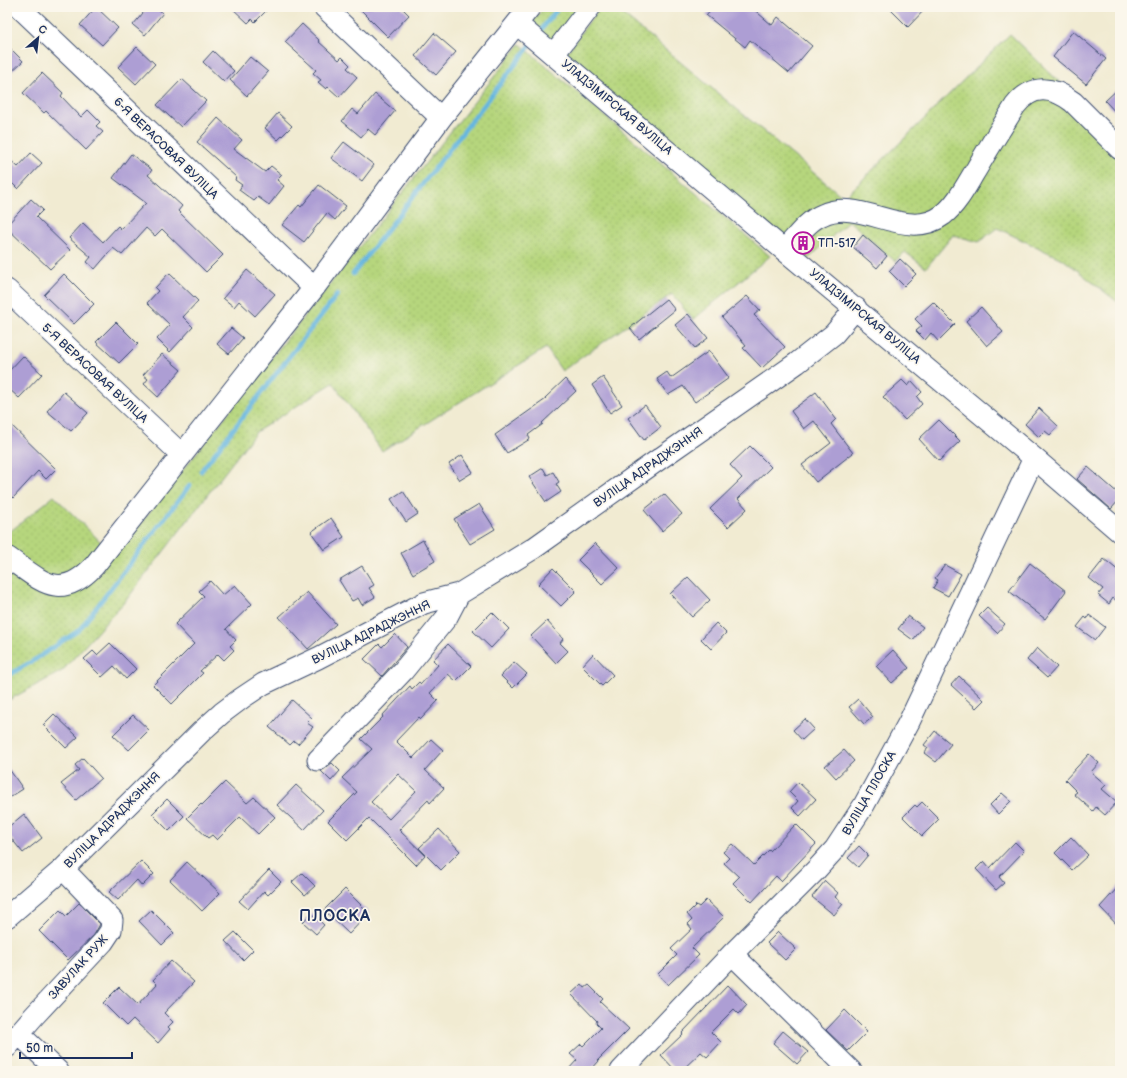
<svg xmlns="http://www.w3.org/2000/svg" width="1127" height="1078" viewBox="0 0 1127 1078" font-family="'Balsamiq Sans',sans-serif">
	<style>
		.grass { fill: url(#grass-dots); stroke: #68826e }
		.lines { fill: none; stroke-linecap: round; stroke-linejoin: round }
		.stream { stroke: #65b6e0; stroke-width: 4.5 }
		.building { fill: #ad9ed4; fill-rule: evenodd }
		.minor-casing { stroke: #3b4b6f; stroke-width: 23 }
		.minor { stroke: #fff; stroke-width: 21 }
		.labels { text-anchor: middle; stroke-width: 3.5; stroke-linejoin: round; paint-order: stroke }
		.street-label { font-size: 12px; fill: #1b2f5e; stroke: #fbf7ec }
		.poi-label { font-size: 12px; fill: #1b2f5e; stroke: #fbf7ec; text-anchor: start }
		.district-label { font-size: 16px; font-weight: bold; letter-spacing: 1px; fill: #1b2f5e; stroke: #fbf7ec }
	</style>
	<defs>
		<pattern id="grass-dots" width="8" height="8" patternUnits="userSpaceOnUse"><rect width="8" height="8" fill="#b6d67d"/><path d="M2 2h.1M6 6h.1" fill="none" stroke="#9cb86e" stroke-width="1.8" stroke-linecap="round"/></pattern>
	</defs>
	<rect width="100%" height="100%" fill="#fbf7ec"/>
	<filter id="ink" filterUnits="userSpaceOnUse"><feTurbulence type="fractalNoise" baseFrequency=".025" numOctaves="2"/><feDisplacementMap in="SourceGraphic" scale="8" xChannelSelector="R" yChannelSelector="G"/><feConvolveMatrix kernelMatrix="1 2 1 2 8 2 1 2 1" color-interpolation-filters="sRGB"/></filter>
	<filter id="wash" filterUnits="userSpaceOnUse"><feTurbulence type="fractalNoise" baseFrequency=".012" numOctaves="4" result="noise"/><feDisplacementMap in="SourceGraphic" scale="16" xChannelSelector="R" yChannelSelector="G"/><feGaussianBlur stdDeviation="0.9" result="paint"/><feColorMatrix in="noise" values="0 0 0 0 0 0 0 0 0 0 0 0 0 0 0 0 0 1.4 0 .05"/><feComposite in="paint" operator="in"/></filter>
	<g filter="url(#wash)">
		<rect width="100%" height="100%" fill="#f1ebd2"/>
		<path class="grass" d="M544,7H578L551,43L530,25Z
			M600,7H614L844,198L1010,34L1120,141V304L1064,260L997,228L979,242L953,235L926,268L905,252L895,261L849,221L808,259L565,55Z
			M520,44L770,256L693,320L672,294L562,371L546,348L382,451L333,383L256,432L127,599L62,671L7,701V534L54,496L115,556Z"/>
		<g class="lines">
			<path class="stream" d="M537,35L559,7
				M353,274L532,43
				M201,471L337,295
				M7,676L36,659L79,630L190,485"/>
		</g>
		<g id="blocks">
			<path class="building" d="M96,7L118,28L102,45L80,25Z
				M148,7H155L163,13L145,35L133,25Z
				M231,7H270L255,22L252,19L248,23Z
				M358,7H401L409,15L388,37Z
				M713,7H751L772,25L778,17L812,46L789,73L750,40L745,47L706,15Z
				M888,7H927L908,27Z
				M302,24L319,40L318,41L339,60L342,57L350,65L347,68L357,77L339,97L328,87L326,89L318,82L321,80L313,73L316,70L285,42Z
				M1073,31L1106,59L1086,84L1053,57Z
				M434,33L456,52L436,75L415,56Z
				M7,45L23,61L7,76Z
				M137,47L155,64L136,84L118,67Z
				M213,51L234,71L224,82L203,62Z
				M250,57L268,72L247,96L230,80Z
				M42,73L63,93L61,96L81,117L88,110L100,122L96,126L103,132L86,150L46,111L44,113L23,93Z
				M182,79L206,101L181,127L157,105Z
				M1120,87V117L1105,101Z
				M375,94L395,111L375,135L368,129L361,137L342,121L352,109L358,114Z
				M278,113L292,126L278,140L265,128Z
				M218,118L242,140L234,149L265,172L271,166L282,175L277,180L284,186L269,205L258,197L254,201L239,190L242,185L235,180L236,177L197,142Z
				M344,142L374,165L362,181L331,158Z
				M31,153L42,163L18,189L7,178V157L18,167Z
				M131,154L152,170L148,175L182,206L178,211L223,255L206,272L162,229L155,236L146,228L122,255L113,248L95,269L87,262L91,257L69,238L83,223L103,242L118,226L121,229L146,203L113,178Z
				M319,185L346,206L335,220L327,213L304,242L282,225L299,205L301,207Z
				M31,199L43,210L36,217L70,250L50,269L7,228V225Z
				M863,235L887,256L877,268L853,247Z
				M900,259L916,274L904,286L889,271Z
				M247,270L275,294L255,316L239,301L234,307L223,298Z
				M169,273L198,301L183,317L193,327L170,352L157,339L170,325L147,303L158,291L155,288Z
				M64,274L94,304L74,324L44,295Z
				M747,296L760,310L754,315L785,347L762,368L743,348L746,346L722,317Z
				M666,299L675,310L639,339L630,328Z
				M933,302L955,324L938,341L931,333L925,340L916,331L922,326L915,319Z
				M981,307L1003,332L987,346L966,321Z
				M688,314L708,338L695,348L675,325Z
				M116,322L138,344L119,363L96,342Z
				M231,328L243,338L229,354L217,344Z
				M709,351L729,378L695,402L683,386L668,395L657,379L667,372L671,378Z
				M162,354L181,370L158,397L144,384L148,379L143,375Z
				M23,356L42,374L19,398L7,387V373Z
				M603,377L622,405L610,413L592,385Z
				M565,379L576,391L542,423L543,424L528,435L530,439L507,453L495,435L546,399L545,398Z
				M902,380L908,386L912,381L922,392L917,397L922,404L905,420L883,397Z
				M64,392L88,413L71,431L47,411Z
				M816,392L836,419L831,424L853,453L816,482L802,465L831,443L814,421L804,429L791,411Z
				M645,405L661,427L644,440L628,418Z
				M1039,408L1058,426L1050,435L1045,431L1039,437L1025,424Z
				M939,420L960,441L939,461L919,439Z
				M7,421L56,469L46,479L38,471L13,498L7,492Z
				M750,446L771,467L738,499L747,509L728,527L710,509L742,478L730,465Z
				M462,455L473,472L460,480L449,464Z
				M1088,467L1120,495V499L1111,509L1077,479Z
				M543,468L547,475L553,472L559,482L556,484L561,492L546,502L529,477Z
				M403,491L418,514L406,522L391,499Z
				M664,494L682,514L662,531L644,510Z
				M479,504L495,529L470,544L454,519Z
				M331,518L344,537L324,550L311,532Z
				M423,540L435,561L413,574L401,553Z
				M595,543L619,568L602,584L578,560Z
				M1104,559L1120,572V603L1113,598L1109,604L1098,595L1103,589L1089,578Z
				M1030,563L1066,591L1045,619L1009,591Z
				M945,565L961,574L948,596L933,588L938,580L935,578Z
				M362,566L374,585L369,588L375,597L362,605L358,598L352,601L339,580Z
				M553,568L576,591L561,606L538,584Z
				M688,577L710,600L692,617L670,594Z
				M210,581L223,595L235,585L252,604L226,629L236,640L230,646L234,650L224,660L218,654L200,671L203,673L172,704L153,685L194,644L175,624L204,596L199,591Z
				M307,592L336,624L308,649L279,617Z
				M987,608L1005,624L997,633L979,616Z
				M492,612L509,629L491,648L473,631Z
				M1089,615L1105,627L1095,640L1077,627L1085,617L1087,619Z
				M908,616L923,627L913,640L898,629Z
				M547,621L563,639L560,643L568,651L556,663L531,636Z
				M716,623L726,633L711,649L701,639Z
				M395,634L407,647L382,676L364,659L379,644L382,647Z
				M110,643L136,669L126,679L114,666L102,677L84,659L93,651L97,655Z
				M448,644L471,666L456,681L448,674L430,693L438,701L421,719L419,717L396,741L413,758L431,739L443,750L425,770L444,788L430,803L428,800L399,830L425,855L416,865L369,818L347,840L328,821L357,792L342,778L372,749L361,739L383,717L382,716L410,686L412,689L419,682L421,684L438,665L433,660ZM398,774L416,791L389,819L371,802Z
				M1037,648L1057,667L1047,678L1027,660Z
				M893,650L909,668L892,683L876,666Z
				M593,654L613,675L602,686L582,666Z
				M514,662L527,674L513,688L501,676Z
				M959,676L984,700L976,708L951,685Z
				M858,699L873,717L864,724L849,707Z
				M292,700L312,718L307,723L313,727L298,744L294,741L290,745L269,727Z
				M54,714L78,737L66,748L43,725Z
				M133,715L149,730L129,750L113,735Z
				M805,719L814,729L802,740L793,730Z
				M935,731L951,744L936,762L924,753L928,748L924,745Z
				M844,750L854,761L836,778L825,766Z
				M1089,754L1099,763L1091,772L1106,785L1102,789L1117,802L1105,815L1096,807L1093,811L1074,794L1077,792L1065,780Z
				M83,758L101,778L76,800L61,784L79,770L75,765Z
				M332,763L340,771L331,781L321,771Z
				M7,766L23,789L7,799Z
				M225,782L247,803L254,797L275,817L258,834L240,817L217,840L212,835L208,838L187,818L201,804L202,805Z
				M798,782L816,799L800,816L792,808L798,801L789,792Z
				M296,785L323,810L304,830L277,805Z
				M1002,793L1011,801L998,814L990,805Z
				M167,799L184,816L169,831L152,814Z
				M922,802L939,819L922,836L903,817L915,805L917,807Z
				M24,814L42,838L23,853L7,833V828Z
				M796,824L816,844L781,881L776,876L752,902L733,883L739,877L724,863L729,858L723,852L732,844L754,865L769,850L770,851Z
				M439,829L460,851L441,870L419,848Z
				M1071,837L1088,855L1072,870L1055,853Z
				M1015,842L1024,851L999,877L1004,883L996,890L976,869L984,861L990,868Z
				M859,846L868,855L858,867L848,858Z
				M141,861L154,874L142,886L137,880L118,900L109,892Z
				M187,862L220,893L202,911L170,880Z
				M269,870L281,882L268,895L264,891L248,909L239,901Z
				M302,873L315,886L305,895L292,882Z
				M825,881L838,893L835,897L843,904L834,915L812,897Z
				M1120,885V928L1100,907Z
				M345,889L369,913L349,934L324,910Z
				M706,900L724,917L692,948L699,955L668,985L658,974L677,955L671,949L692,929L688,924L692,920L687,914L696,905L699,907Z
				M79,903L100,924L99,926L94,935L68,960L39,931L60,910L66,916Z
				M151,910L174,933L162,945L139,921Z
				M311,913L324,925L316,934L303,922Z
				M235,932L253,950L243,960L225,941Z
				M778,932L796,949L785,960L767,943Z
				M171,961L194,982L164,1013L173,1022L168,1027L170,1029L158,1043L133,1019L126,1026L103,1003L119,987L138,1005L157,984L153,980Z
				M582,984L585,988L589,985L603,999L600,1002L629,1029L598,1060L599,1061L590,1071H567L577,1060L570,1054L581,1044L583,1046L601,1028L596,1023L597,1021L571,994Z
				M728,985L747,1005L739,1014L734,1009L711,1032L721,1042L707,1057L701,1052L681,1071H676L661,1055L683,1034L682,1033Z
				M845,1010L867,1032L848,1051L826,1030Z
				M783,1031L808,1052L797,1064L773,1043Z"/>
		</g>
	</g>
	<g filter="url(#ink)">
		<use href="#blocks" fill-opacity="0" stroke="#3b4b6f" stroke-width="1"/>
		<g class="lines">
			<g class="minor-casing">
				<path id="minor" d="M19,7L314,288
					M324,7L441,118
					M517,24L784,250L1034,458L1120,532
					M554,54L590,7
					M784,250C796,238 807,221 822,215C861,196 906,243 943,215C958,203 967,184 977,168C989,147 1002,127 1015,106C1032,84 1052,86 1073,102L1120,149
					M7,290L182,455
					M7,557C41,580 59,603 94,566L314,288L441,118L530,7
					M318,760L403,671L447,617L459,594
					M7,917L63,869L202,731L222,713L242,698L263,684L318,658L424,603L459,594L534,548L658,460L797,363L834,334L856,308
					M732,954L851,1071
					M18,1033L58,1071
					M7,1047L34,1016L103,942L111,930L112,920L63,869
					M621,1071L732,954L815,871L835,849L864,805L909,722L1034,458"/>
			</g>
			<use href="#minor" class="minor"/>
		</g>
	</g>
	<defs>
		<g id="building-ring" transform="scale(1.15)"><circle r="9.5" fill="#fbf7ec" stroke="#b5179e" stroke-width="1.5"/><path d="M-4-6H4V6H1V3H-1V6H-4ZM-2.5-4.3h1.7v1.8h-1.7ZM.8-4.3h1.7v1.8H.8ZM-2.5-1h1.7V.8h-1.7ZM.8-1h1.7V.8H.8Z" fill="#b5179e"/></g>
	</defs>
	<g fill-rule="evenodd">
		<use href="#building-ring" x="803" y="243"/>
	</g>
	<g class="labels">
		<g class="street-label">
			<text transform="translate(617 107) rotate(40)" y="4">УЛАДЗІМІРСКАЯ ВУЛІЦА</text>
			<text transform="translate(166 148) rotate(44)" y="4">6-Я ВЕРАСОВАЯ ВУЛІЦА</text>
			<text transform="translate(865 316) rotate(40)" y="4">УЛАДЗІМІРСКАЯ ВУЛІЦА</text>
			<text transform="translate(95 373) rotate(43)" y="4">5-Я ВЕРАСОВАЯ ВУЛІЦА</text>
			<text transform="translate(648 467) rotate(-35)" y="4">ВУЛІЦА АДРАДЖЭННЯ</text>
			<text transform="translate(371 632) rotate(-26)" y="4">ВУЛІЦА АДРАДЖЭННЯ</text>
			<text transform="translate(869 793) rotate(-60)" y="4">ВУЛІЦА ПЛОСКА</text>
			<text transform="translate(112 820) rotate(-45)" y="4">ВУЛІЦА АДРАДЖЭННЯ</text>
			<text transform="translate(78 967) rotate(-48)" y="4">ЗАВУЛАК РУЖ</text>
		</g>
		<g class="poi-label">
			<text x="818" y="247">ТП-517</text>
		</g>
		<g class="district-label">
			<text x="335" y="921">ПЛОСКА</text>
		</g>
	</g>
	<rect width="1127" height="1078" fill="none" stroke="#fbf7ec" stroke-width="24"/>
	<g transform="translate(38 38) rotate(28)" stroke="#fbf7ec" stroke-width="3" paint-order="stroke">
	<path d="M0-3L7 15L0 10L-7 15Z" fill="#1b2f5e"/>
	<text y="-6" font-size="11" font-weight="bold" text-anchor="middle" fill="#1b2f5e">С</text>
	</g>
	<path d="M20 1052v6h112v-6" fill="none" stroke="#1b2f5e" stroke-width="2"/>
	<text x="26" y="1052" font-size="12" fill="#1b2f5e" stroke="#fbf7ec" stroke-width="3" paint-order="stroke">50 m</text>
</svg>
